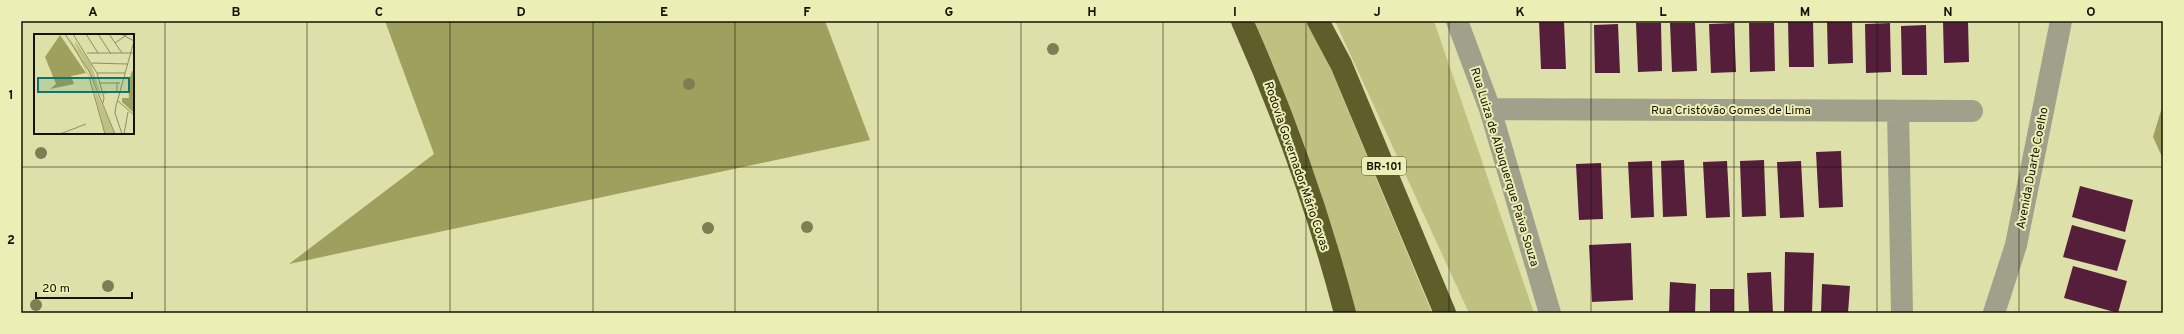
<svg xmlns="http://www.w3.org/2000/svg" width="2184" height="334" viewBox="0 0 2184 334" font-family="Overpass,sans-serif">
	<style>
		.green { fill: #bfc180 }
		.forest { fill: #9ea05d }
		.building { fill: #551f3c }
		.lines { fill: none; stroke-linecap: round; stroke-linejoin: round }
		.street { stroke: #a0a18a; stroke-width: 22 }
		.highway { stroke: #5e5e2b; stroke-width: 22 }
		.tree { fill: #7c7e54 }
		.grid { fill: none; stroke: #141402; stroke-width: 1; stroke-opacity: 0.55 }
		.labels { text-anchor: middle; stroke-width: 4; stroke-linejoin: round; paint-order: stroke }
		.shield { fill: #ebeeb5; stroke: #545538; stroke-width: 1 }
		.shield-label { font-size: 11px; font-weight: bold; fill: #141402 }
		.street-label { font-size: 12px; fill: #141402; stroke: #ebeeb5 }
		.inset-road { fill: none; stroke: #8d8e66; stroke-width: 1 }
		.view { fill: #0f766e; fill-opacity: 0.15; stroke: #0f766e; stroke-width: 2 }
		.inset-edge { fill: none; stroke: #141402; stroke-width: 2 }
		.neatline { fill: none; stroke: #141402; stroke-width: 1.5 }
		.grid-label { font-size: 13px; text-anchor: middle; font-weight: bold; fill: #141402 }
	</style>
	<rect width="100%" height="100%" fill="#dee0a9"/>
	<path class="green" d="M1237,21H1311L1432,313H1337L1282,117Z
		M1335,21H1434L1534,313H1469Z"/>
	<path class="forest" d="M385,21H825L870,140L289,264L434,154Z
		M2163,104V159L2153,137Z"/>
	<path class="building" d="M1539,21H1564L1566,69H1541Z
		M1788,21H1813L1814,67H1789Z
		M1827,21H1852L1853,63L1828,64Z
		M1943,21H1968L1969,62L1944,63Z
		M1636,23H1661L1662,71L1638,72Z
		M1670,23H1695L1697,71L1672,72Z
		M1734,23L1736,72L1711,73L1709,24Z
		M1749,23H1774L1775,71L1750,72Z
		M1890,23L1891,72L1866,73L1865,24Z
		M1618,24L1620,73H1595L1594,25Z
		M1926,25L1927,75H1902L1901,26Z
		M1841,151L1843,207L1819,208L1816,152Z
		M1684,160L1687,216L1663,217L1661,161Z
		M1764,160L1766,216L1742,217L1740,161Z
		M1652,161L1654,217L1631,218L1628,162Z
		M1727,161L1730,217L1706,218L1703,162Z
		M1801,161L1804,217L1780,218L1777,162Z
		M1601,163L1603,219L1579,220L1576,164Z
		M2080,186L2133,200L2125,232L2072,217Z
		M2072,225L2126,240L2117,271L2063,257Z
		M1631,243L1633,300L1592,302L1589,245Z
		M1785,252L1814,253L1812,313H1784Z
		M2073,266L2127,281L2118,313L2064,298Z
		M1771,272L1773,313H1749L1747,273Z
		M1670,282L1696,284L1695,313H1669Z
		M1822,284L1850,286L1848,313H1821Z
		M1710,289H1734V313H1710Z"/>
	<g class="lines">
		<path class="street" d="M1457,21L1490,109L1550,313
			M1490,109L1972,111
			M1898,111L1902,313
			M1994,313L2016,245L2061,21"/>
		<path class="highway" d="M1242,21C1284,115 1319,213 1345,313
			M1318,21L1341,64L1445,313"/>
	</g>
	<g class="tree">
		<circle cx="1053" cy="49" r="6"/>
		<circle cx="689" cy="84" r="6"/>
		<circle cx="41" cy="153" r="6"/>
		<circle cx="807" cy="227" r="6"/>
		<circle cx="708" cy="228" r="6"/>
		<circle cx="108" cy="286" r="6"/>
		<circle cx="36" cy="305" r="6"/>
	</g>
	<path class="grid" d="M165,21V313M307,21V313M450,21V313M593,21V313M735,21V313M878,21V313M1021,21V313M1163,21V313M1306,21V313M1449,21V313M1591,21V313M1734,21V313M1877,21V313M2019,21V313M21,167H2163"/>
	<g class="labels">
		<rect class="shield" x="1362" y="157" width="44" height="18" rx="3"/>
		<g class="shield-label">
			<text x="1384" y="170">BR-101</text>
		</g>
		<g class="street-label">
			<text x="1731" y="114">Rua Cristóvão Gomes de Lima</text>
			<text transform="translate(1297 166) rotate(71)" y="4">Rodovia Governador Mário Covas</text>
			<text transform="translate(1505 167) rotate(73)" y="4">Rua Luiza de Albuquerque Paiva Souza</text>
			<text transform="translate(2032 168) rotate(-79)" y="4">Avenida Duarte Coelho</text>
		</g>
	</g>
	<g transform="translate(34 34)">
		<rect width="100" height="100" fill="#dee0a9"/>
		<path d="M34,2L44,17L81,100H71L58,49ZM41,7L57,30L69,66L41,10Z" fill="#bfc180"/>
		<path d="M26,1L52,39L37,42L40,50L16,55L22,50L11,23ZM98,37H100V79L88,68V64H95L94,50Z" fill="#9ea05d"/>
		<path class="inset-road" d="M31,0L55,37L81,100M39,0L63,39L70,64L69,69M52,0L64,19M64,0L77,20M75,0L88,19M87,0L100,7M81,9L94,0M53,19H100M58,29L93,30M63,39H91M55,43L71,100M66,49H86M69,59L83,58V49M84,67L100,81M26,100L52,90M88,100L81,79L82,72L100,7M90,100L94,78"/>
		<path class="view" d="M4,44H95V58H4Z"/>
		<rect width="100" height="100" class="inset-edge"/>
	</g>
	<rect width="2184" height="334" fill="none" stroke="#ebeeb5" stroke-width="44"/>
	<path d="M36 292v6h96v-6" fill="none" stroke="#141402" stroke-width="2"/>
	<text x="42" y="292" font-size="12" fill="#141402" stroke="#ebeeb5" stroke-width="3" paint-order="stroke">20 m</text>
	<rect x="22" y="22" width="2140" height="290" class="neatline"/>
	<g class="grid-label">
		<text x="93" y="16">A</text>
		<text x="236" y="16">B</text>
		<text x="379" y="16">C</text>
		<text x="521" y="16">D</text>
		<text x="664" y="16">E</text>
		<text x="807" y="16">F</text>
		<text x="949" y="16">G</text>
		<text x="1092" y="16">H</text>
		<text x="1235" y="16">I</text>
		<text x="1377" y="16">J</text>
		<text x="1520" y="16">K</text>
		<text x="1663" y="16">L</text>
		<text x="1805" y="16">M</text>
		<text x="1948" y="16">N</text>
		<text x="2091" y="16">O</text>
		<text x="11" y="99">1</text>
		<text x="11" y="244">2</text>
	</g>
</svg>
